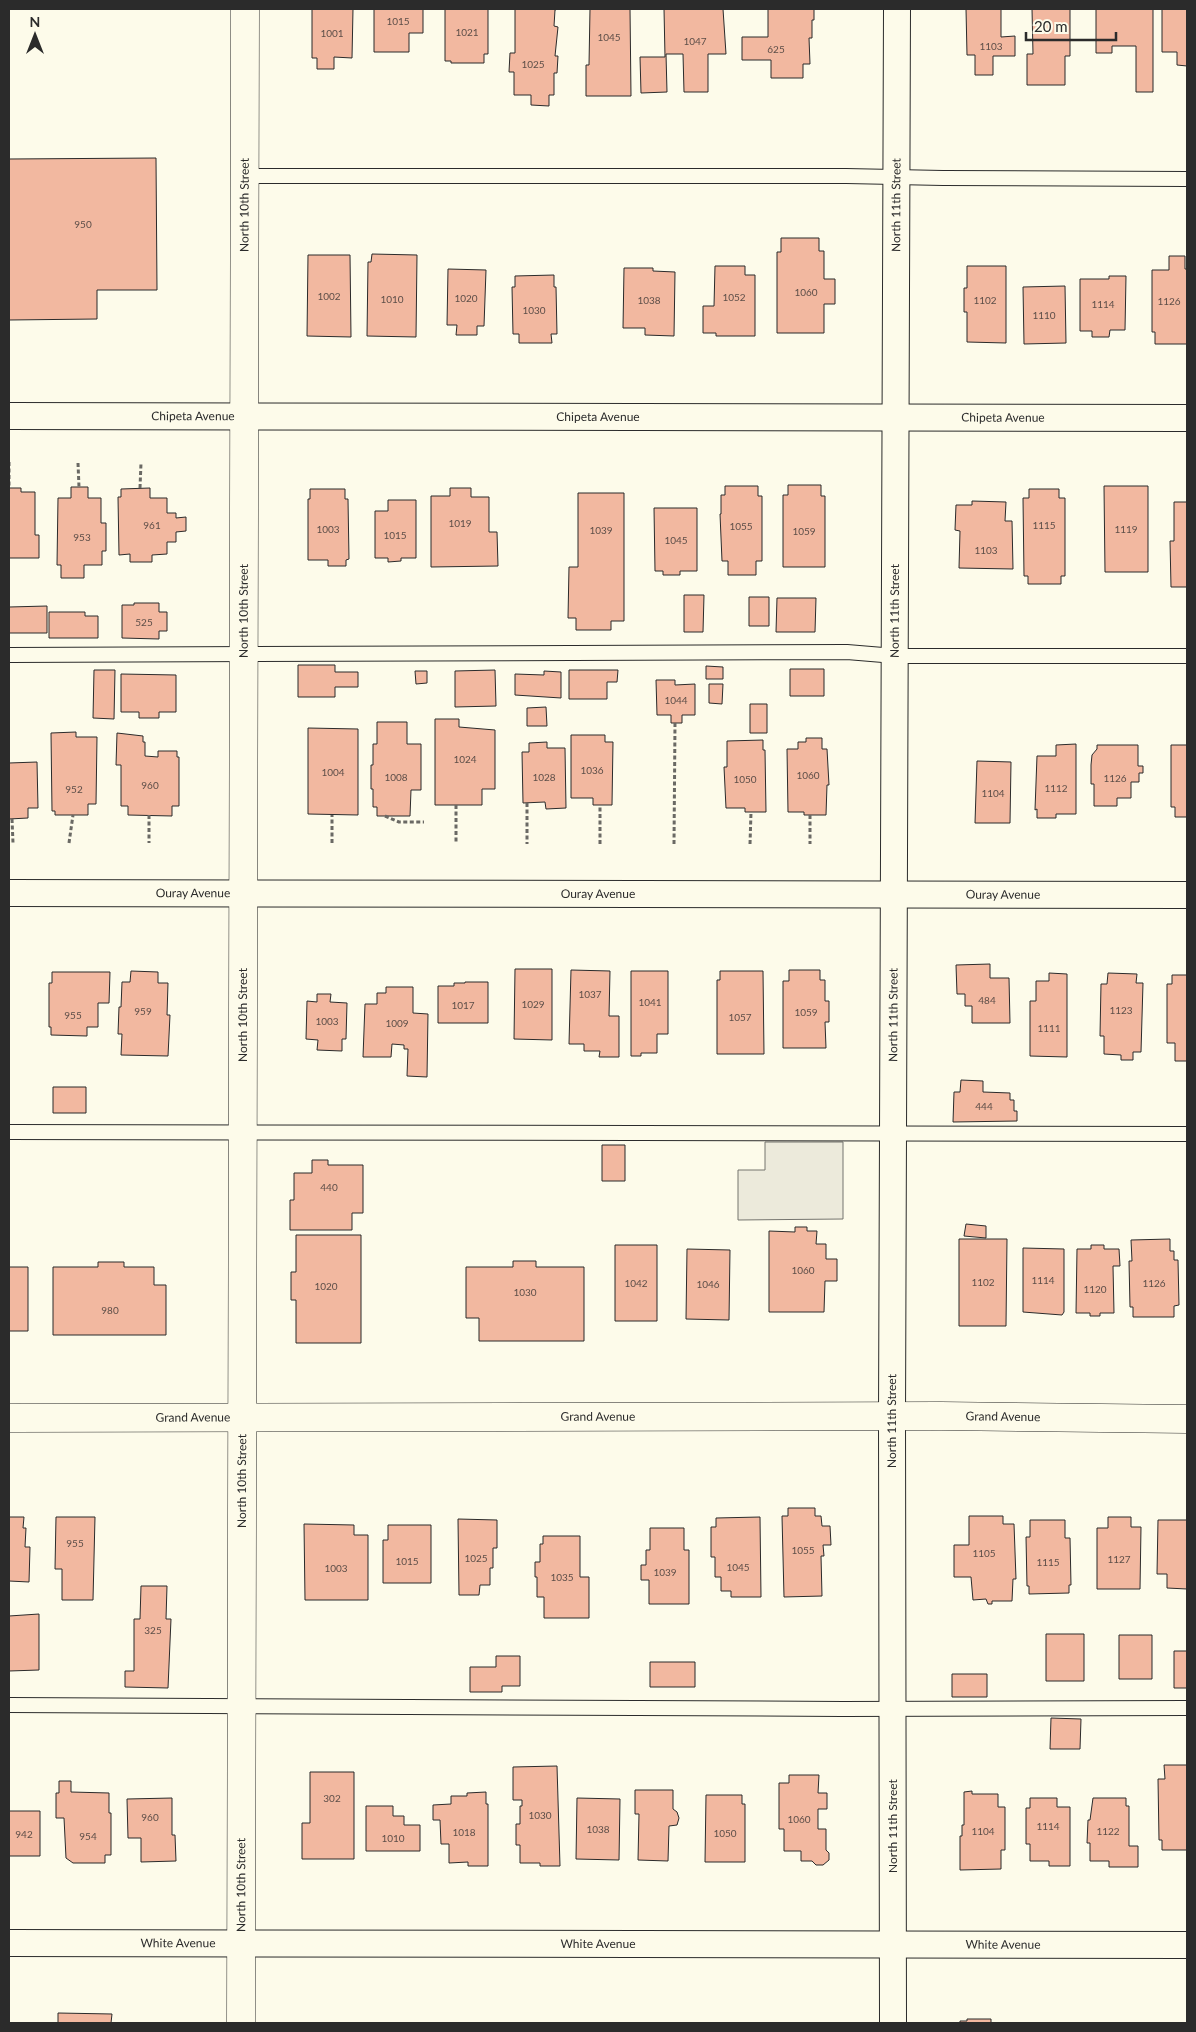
<svg xmlns="http://www.w3.org/2000/svg" width="1196" height="2032" viewBox="0 0 1196 2032" font-family="Lato,sans-serif">
	<style>
		.parking { fill: #eceadb; stroke: #74746e }
		.building { fill: #f2b8a0; stroke: #2b2b2b }
		.lines { fill: none; stroke-linecap: round; stroke-linejoin: round }
		.lane-casing { stroke: #2b2b2b; stroke-width: 16 }
		.street-casing { stroke: #2b2b2b; stroke-width: 28 }
		.secondary-casing { stroke: #2b2b2b; stroke-width: 29 }
		.path { stroke: #6a6964; stroke-width: 3; stroke-dasharray: 4 2.5; stroke-linecap: butt }
		.lane { stroke: #fdfbea; stroke-width: 14 }
		.street { stroke: #fdfbea; stroke-width: 26 }
		.secondary { stroke: #fdfbea; stroke-width: 28 }
		.labels { text-anchor: middle; stroke-width: 4; stroke-linejoin: round; paint-order: stroke }
		.number-label { font-size: 10px; fill: #5d4e48 }
		.street-label { font-size: 12px; fill: #2b2b2b; stroke: #fdfbea }
	</style>
	<rect width="100%" height="100%" fill="#fdfbea"/>
	<path class="parking" d="M765,1142H843V1219L738,1220V1170H765Z"/>
	<path class="building" d="M312,9H353L352,58L334,57V69H317V58H312Z
		M374,9H423V33H409V52H374Z
		M445,9H488V54H484V63H451V61H445Z
		M515,9H558L555,10L554,26L558,27L555,56H558L557,73H554V95H549V106L531,105V95H514V72H509L510,53H515Z
		M590,9H630L631,96H586V65H589Z
		M664,9H723L726,54H708V92H684L683,54H666L667,92L641,93L640,57H665Z
		M768,9H814V20H812V38H809L810,64H803V78H771V60H742V37H768Z
		M966,9H1001V37L1015,36V56H993V75H975V55H967Z
		M1032,9H1070V56H1065V85H1027V54H1033Z
		M1096,9H1153V92H1136V46H1112V53H1096Z
		M1162,9H1187V66L1177,65V52H1162Z
		M156,158L157,290H97V319L9,320V159Z
		M781,238H819V251H824V279H835V304H824V333H777V252H781Z
		M372,254L417,255L416,337L367,336L368,262H371Z
		M308,255H350L351,337L307,336Z
		M1169,256H1185V269H1187V344H1155V332H1152V270H1169Z
		M715,266H745V275H755V336H716V333H703V306H714Z
		M967,266H1006V343L967,342V312H964V288H967Z
		M624,268H653V271L675,272L674,336L645,335V328H623Z
		M448,269L486,270L484,326H477V335H456L457,325H447Z
		M554,275V287H556L557,334H551L552,343H519V334H513L512,287H515V276Z
		M1109,276H1126L1125,330H1110L1109,337H1092V331H1080V279H1109Z
		M1065,286L1066,343L1024,344L1023,287Z
		M788,485H821V496H825V567H783V495H788Z
		M725,486H758V496H762V561H756V575H728V561H722L720,514H721V495H725Z
		M1104,486H1148V572H1105Z
		M71,487H88V498H101V523H106V551H102V565H84V578H61V565H57L58,498H71Z
		M9,488H21V492H35V535H39V558H9Z
		M150,488V498H167V513H176V518L186,517V531L176,532V542H167V554L152,555V562H130V554L119,555L118,497H121V489Z
		M450,488H471V497H489V532H497L498,566L431,567V496H450Z
		M310,489H345V499H348L349,559L346,560V566H328V560H308V499H310Z
		M1029,489H1059V498H1065V576H1061V584H1028V576H1024L1023,498H1029Z
		M578,493H624V621H611V630H576V618H568L569,567H578Z
		M388,500H416V558H401V561L388,562V558H375V511H388Z
		M972,501L1006,502L1005,521H1012L1013,569L959,568L960,531L955,530L956,505H972Z
		M1174,502H1187V587H1171L1170,541H1174Z
		M654,508H697V571H680V575H663V571H655Z
		M684,595H704L703,632H684Z
		M749,597H769V626H749Z
		M777,598H816L815,632H776Z
		M134,603H159V612H167V631H159V639L122,638V605H134Z
		M47,606V633H9V607Z
		M49,612H85V616H98V638H49Z
		M298,665H335V672H358V687H335V697H298Z
		M706,666L723,667V679H706Z
		M790,669H824V696H790Z
		M94,670H115L114,719L93,718Z
		M495,670L496,706L455,707V671Z
		M569,670H618L617,682H607V699H569Z
		M415,671H427V683L416,684Z
		M544,671L561,672V698L515,695V674L544,675Z
		M121,674L176,675V712H159V718H139V712H121Z
		M656,680H675V685L695,684V715H682V723H671V715H657Z
		M709,684H723L722,704L709,703Z
		M750,704H767V733H750Z
		M546,707L547,726H527V708Z
		M435,719H459V727L495,730V789H482V805H435Z
		M377,722H407V744H421V790H411L410,816H377V807H373V789H371V765H373V744H377Z
		M308,728L358,729V815L308,814Z
		M76,732V737H97L96,804H88V815H55V811H52L51,733Z
		M117,733L143,736V742H145V756L158,757V751H177V757H179V806H172V816L128,815V806H121V765H116Z
		M571,735H605V742H613L612,805H593V798H571Z
		M806,738H822V749H827L829,785H827L826,815H804V812H788L787,749H798V742H806Z
		M763,740V750H765L766,812H745V808H726L724,767H727V741Z
		M547,742V748H565L566,808L546,809L545,802L523,803L522,752H529V743Z
		M1076,744V814H1056V818H1037V809L1035,810L1037,756H1056V745Z
		M1097,745H1138V766H1143V773H1139V782H1131V798H1117V806H1094V784H1091V765L1092,755L1097,749Z
		M1171,745H1187V817H1175V807H1171Z
		M977,761L1011,762L1010,823H975Z
		M37,762L38,808H28V818L9,819V763Z
		M990,964V978H1009L1010,1023H972V1006H965V994H957L956,965Z
		M515,969H552V1040L514,1039Z
		M571,970L610,971L609,1016H619V1057H599L600,1051H584V1044H569Z
		M789,970H820V980H825V1001H829V1022H825L826,1048H783V981H789Z
		M131,971L158,972V983H168L167,1015H170L168,1056L121,1055L122,1034H118L119,1007H121L122,982H130Z
		M631,971H668V1034H657V1053H641V1056H631Z
		M720,971H763L764,1054H717V980H720Z
		M52,972H110L109,1003H98V1027H87V1036L51,1035V1027H49V983H52Z
		M1049,973L1067,974V1057L1030,1056V1001H1036V981H1049Z
		M1108,973L1137,974L1136,983H1143L1141,1052H1133V1060H1121V1055L1104,1054V1036H1100L1101,984H1107Z
		M1172,975H1187V1061H1175V1043H1167V984H1172Z
		M465,982H488V1023H438V986H454V983H465Z
		M386,987H413V1013L428,1014L427,1077L407,1076L408,1049H404V1045L392,1044L391,1057H363L365,1004H377V993H386Z
		M317,994H331L330,1002L347,1003L346,1039H342V1051L317,1050L318,1040L306,1039L307,1001L317,1002Z
		M961,1080L983,1081V1092L1010,1093V1100H1014V1111H1017V1121L953,1122L954,1092H960Z
		M53,1087H86V1113H53Z
		M602,1145H625V1181H602Z
		M312,1160H328V1165H363V1213H352V1230H290V1200H294V1173H312Z
		M966,1224L986,1226V1238L964,1236Z
		M795,1227H807V1231H817L816,1244H826V1259H837V1281H825L824,1312H769V1231L795,1232Z
		M296,1235H361V1343H296V1300H291V1272H296Z
		M959,1239H1007L1006,1326H959Z
		M1170,1239V1251H1174V1260H1178L1179,1305L1174,1306V1317H1133V1307H1130L1129,1261H1132L1131,1240Z
		M615,1245H657V1321H615Z
		M1091,1245H1104V1249H1119L1120,1266H1113L1114,1313H1100V1316H1090V1313H1076L1077,1249H1091Z
		M1023,1248L1064,1249V1312L1062,1315L1023,1312Z
		M687,1249L730,1250L729,1320L686,1319Z
		M513,1261H536V1267H584V1341H479V1318H466V1267H513Z
		M98,1262H124V1267H154V1285H166V1335H53V1267H98Z
		M9,1267H28V1331H9Z
		M788,1508H815V1516H821L822,1526H830L831,1545H823L824,1556H821L822,1596L784,1597L782,1516H788Z
		M969,1516H1003V1524H1014L1016,1579H1013L1012,1601H992V1604H988L986,1599L973,1600L971,1577H954V1545H969Z
		M9,1517H24L23,1528H26L25,1547H30L29,1582L9,1581Z
		M56,1517H95L93,1600H62V1569H55Z
		M760,1517L761,1597H731V1591H721V1577H715V1557H711V1527H716V1518Z
		M1108,1517H1131V1527H1141L1140,1589H1097V1528H1108Z
		M458,1519L497,1520V1548H493V1568H490V1585H480L479,1595H459Z
		M1030,1520H1065V1538H1070L1071,1585H1069V1593L1029,1594V1586H1027L1026,1537H1030Z
		M1158,1520H1187V1589L1167,1588V1574H1157Z
		M304,1524L354,1525V1535H368V1600H305Z
		M388,1525H431V1583H383V1540H388Z
		M650,1528H684V1550H689V1604H649V1580H641V1565H646V1550H650Z
		M543,1536H580V1577H589V1618H544V1597H537V1577H535V1562H540V1544H543Z
		M141,1586H167L166,1619H171L168,1688L125,1687V1671H134V1619H140Z
		M39,1614V1670L9,1671V1616Z
		M1046,1634H1084V1681H1046Z
		M1119,1635H1152V1679H1119Z
		M1174,1651H1187V1688H1174Z
		M496,1656H520V1686H502V1692H470V1667H496Z
		M650,1662H695V1687H650Z
		M952,1674H987V1697H952Z
		M1051,1718L1081,1719L1080,1749H1050Z
		M1164,1765H1187V1850H1162V1840H1159L1158,1779H1165Z
		M557,1766L560,1866H540V1863H520V1845H516V1824H520V1806H522V1800H513V1767Z
		M310,1772H354V1859H302V1823H310Z
		M789,1775H819L818,1793H827V1809H818V1829H826V1850L829,1853V1860L823,1865H816L812,1861H801V1851H784V1829H779V1783H789Z
		M59,1781H71V1792L109,1793V1813H111V1855H105V1863H73L66,1858L64,1818H56V1793H59Z
		M635,1790H673V1809L677,1812L679,1818L677,1825L669,1826L668,1861L638,1860L639,1814H635Z
		M972,1791V1794H998V1807H1005V1850H1001V1869L960,1870V1836H962V1825H964V1792Z
		M486,1792V1804H488V1866H468V1862L449,1863V1844H441L440,1820H433V1805L451,1804V1796H467V1793Z
		M706,1795H742V1804H745V1862H705Z
		M172,1798V1835H175L176,1861L141,1862V1838H128L127,1799Z
		M577,1798L620,1799L619,1860L576,1859Z
		M1030,1798H1057V1807H1070V1866H1049V1861H1030V1844H1026V1808H1030Z
		M1093,1798H1126V1806H1129V1846H1138V1867H1109V1861H1090V1843H1087L1088,1820H1090Z
		M366,1806H393V1816H404V1825H420V1851H366Z
		M9,1811H40V1856H9Z
		M58,2013L112,2014L111,2023H58Z
		M967,2019H991V2023H960V2021H967Z"/>
	<g class="lines">
		<g class="lane-casing">
			<path id="lane" d="M244,176H846L943,178L1187,179
				M9,655L847,652L895,656H1187
				M9,1132L1187,1134
				M9,1705L843,1709L1187,1708"/>
		</g>
		<g class="street-casing">
			<g id="street">
				<path id="s1" d="M9,416L1187,418"/>
				<path id="s2" d="M9,893L1187,895"/>
				<path id="s3" d="M9,1943L1187,1945"/>
				<path id="s4" d="M893,2023L892,1416L897,9"/>
			</g>
		</g>
		<g class="secondary-casing">
			<g id="secondary">
				<path id="s5" d="M9,1418L941,1416L1187,1419"/>
				<path id="s6" d="M241,2023L245,9"/>
			</g>
		</g>
		<path class="path" d="M9,462V488
			M78,463L79,487
			M140,488L141,463
			M527,803V844
			M456,805V844
			M149,815V843
			M810,815V844
			M385,816L399,822H424
			M12,819L13,843
			M69,843L73,815
			M332,843V815
			M600,844V805
			M674,844L675,723
			M750,844L751,812"/>
		<use href="#lane" class="lane"/>
		<use href="#street" class="street"/>
		<use href="#secondary" class="secondary"/>
	</g>
	<g class="labels">
		<g class="number-label">
			<text x="398" y="25">1015</text>
			<text x="467" y="36">1021</text>
			<text x="332" y="37">1001</text>
			<text x="609" y="41">1045</text>
			<text x="695" y="45">1047</text>
			<text x="991" y="50">1103</text>
			<text x="776" y="53">625</text>
			<text x="533" y="68">1025</text>
			<text x="83" y="228">950</text>
			<text x="806" y="296">1060</text>
			<text x="329" y="300">1002</text>
			<text x="734" y="301">1052</text>
			<text x="466" y="302">1020</text>
			<text x="392" y="303">1010</text>
			<text x="649" y="304">1038</text>
			<text x="985" y="304">1102</text>
			<text x="1169" y="305">1126</text>
			<text x="1103" y="308">1114</text>
			<text x="534" y="314">1030</text>
			<text x="1044" y="319">1110</text>
			<text x="460" y="527">1019</text>
			<text x="152" y="529">961</text>
			<text x="1044" y="529">1115</text>
			<text x="741" y="530">1055</text>
			<text x="328" y="533">1003</text>
			<text x="1126" y="533">1119</text>
			<text x="601" y="534">1039</text>
			<text x="804" y="535">1059</text>
			<text x="395" y="539">1015</text>
			<text x="82" y="541">953</text>
			<text x="676" y="544">1045</text>
			<text x="986" y="554">1103</text>
			<text x="144" y="626">525</text>
			<text x="676" y="704">1044</text>
			<text x="465" y="763">1024</text>
			<text x="592" y="774">1036</text>
			<text x="333" y="776">1004</text>
			<text x="808" y="779">1060</text>
			<text x="396" y="781">1008</text>
			<text x="544" y="781">1028</text>
			<text x="1115" y="782">1126</text>
			<text x="745" y="783">1050</text>
			<text x="150" y="789">960</text>
			<text x="1056" y="792">1112</text>
			<text x="74" y="793">952</text>
			<text x="993" y="797">1104</text>
			<text x="590" y="998">1037</text>
			<text x="987" y="1004">484</text>
			<text x="650" y="1006">1041</text>
			<text x="533" y="1008">1029</text>
			<text x="463" y="1009">1017</text>
			<text x="1121" y="1014">1123</text>
			<text x="143" y="1015">959</text>
			<text x="806" y="1016">1059</text>
			<text x="73" y="1019">955</text>
			<text x="740" y="1021">1057</text>
			<text x="327" y="1025">1003</text>
			<text x="397" y="1027">1009</text>
			<text x="1049" y="1032">1111</text>
			<text x="984" y="1110">444</text>
			<text x="329" y="1191">440</text>
			<text x="803" y="1274">1060</text>
			<text x="1043" y="1284">1114</text>
			<text x="983" y="1286">1102</text>
			<text x="636" y="1287">1042</text>
			<text x="1154" y="1287">1126</text>
			<text x="708" y="1288">1046</text>
			<text x="326" y="1290">1020</text>
			<text x="1095" y="1293">1120</text>
			<text x="525" y="1296">1030</text>
			<text x="110" y="1314">980</text>
			<text x="75" y="1547">955</text>
			<text x="803" y="1554">1055</text>
			<text x="984" y="1557">1105</text>
			<text x="476" y="1562">1025</text>
			<text x="1119" y="1563">1127</text>
			<text x="407" y="1565">1015</text>
			<text x="1048" y="1566">1115</text>
			<text x="738" y="1571">1045</text>
			<text x="336" y="1572">1003</text>
			<text x="665" y="1576">1039</text>
			<text x="562" y="1581">1035</text>
			<text x="153" y="1634">325</text>
			<text x="332" y="1802">302</text>
			<text x="540" y="1819">1030</text>
			<text x="150" y="1821">960</text>
			<text x="799" y="1823">1060</text>
			<text x="1048" y="1830">1114</text>
			<text x="598" y="1833">1038</text>
			<text x="983" y="1835">1104</text>
			<text x="1108" y="1835">1122</text>
			<text x="464" y="1836">1018</text>
			<text x="725" y="1837">1050</text>
			<text x="24" y="1838">942</text>
			<text x="88" y="1840">954</text>
			<text x="393" y="1842">1010</text>
		</g>
		<g class="street-label">
			<text dy="4" stroke="none"><textPath href="#s6" startOffset="1818">North 10th Street</textPath></text>
			<text dy="4" stroke="none"><textPath href="#s4" startOffset="1818">North 11th Street</textPath></text>
			<text dy="4" stroke="none"><textPath href="#s1" startOffset="184">Chipeta Avenue</textPath></text>
			<text dy="4" stroke="none"><textPath href="#s1" startOffset="589">Chipeta Avenue</textPath></text>
			<text dy="4" stroke="none"><textPath href="#s1" startOffset="994">Chipeta Avenue</textPath></text>
			<text dy="4" stroke="none"><textPath href="#s6" startOffset="1412">North 10th Street</textPath></text>
			<text dy="4" stroke="none"><textPath href="#s4" startOffset="1412">North 11th Street</textPath></text>
			<text dy="4" stroke="none"><textPath href="#s2" startOffset="184">Ouray Avenue</textPath></text>
			<text dy="4" stroke="none"><textPath href="#s2" startOffset="589">Ouray Avenue</textPath></text>
			<text dy="4" stroke="none"><textPath href="#s2" startOffset="994">Ouray Avenue</textPath></text>
			<text dy="4" stroke="none"><textPath href="#s6" startOffset="1008">North 10th Street</textPath></text>
			<text dy="4" stroke="none"><textPath href="#s4" startOffset="1008">North 11th Street</textPath></text>
			<text dy="4" stroke="none"><textPath href="#s5" startOffset="589">Grand Avenue</textPath></text>
			<text dy="4" stroke="none"><textPath href="#s5" startOffset="994">Grand Avenue</textPath></text>
			<text dy="4" stroke="none"><textPath href="#s5" startOffset="184">Grand Avenue</textPath></text>
			<text dy="4" stroke="none"><textPath href="#s4" startOffset="602">North 11th Street</textPath></text>
			<text dy="4" stroke="none"><textPath href="#s6" startOffset="542">North 10th Street</textPath></text>
			<text transform="translate(893 1826) rotate(-90)" y="4">North 11th Street</text>
			<text dy="4" stroke="none"><textPath href="#s6" startOffset="138">North 10th Street</textPath></text>
			<text dy="4" stroke="none"><textPath href="#s3" startOffset="169">White Avenue</textPath></text>
			<text dy="4" stroke="none"><textPath href="#s3" startOffset="589">White Avenue</textPath></text>
			<text dy="4" stroke="none"><textPath href="#s3" startOffset="994">White Avenue</textPath></text>
		</g>
	</g>
	<rect width="1196" height="2032" fill="none" stroke="#2b2b2b" stroke-width="20"/>
	<g transform="translate(35 35)" stroke="#fdfbea" stroke-width="4" paint-order="stroke">
	<path d="M0-4L9 19L0 12L-9 19Z" fill="#2b2b2b"/>
	<text y="-8" font-size="14" font-weight="bold" text-anchor="middle" fill="#2b2b2b">N</text>
	</g>
	<path d="M1026 32v8h90v-8" fill="none" stroke="#2b2b2b" stroke-width="2.5"/>
	<text x="1034" y="32" font-size="15" fill="#2b2b2b" stroke="#fdfbea" stroke-width="4" paint-order="stroke">20 m</text>
</svg>
